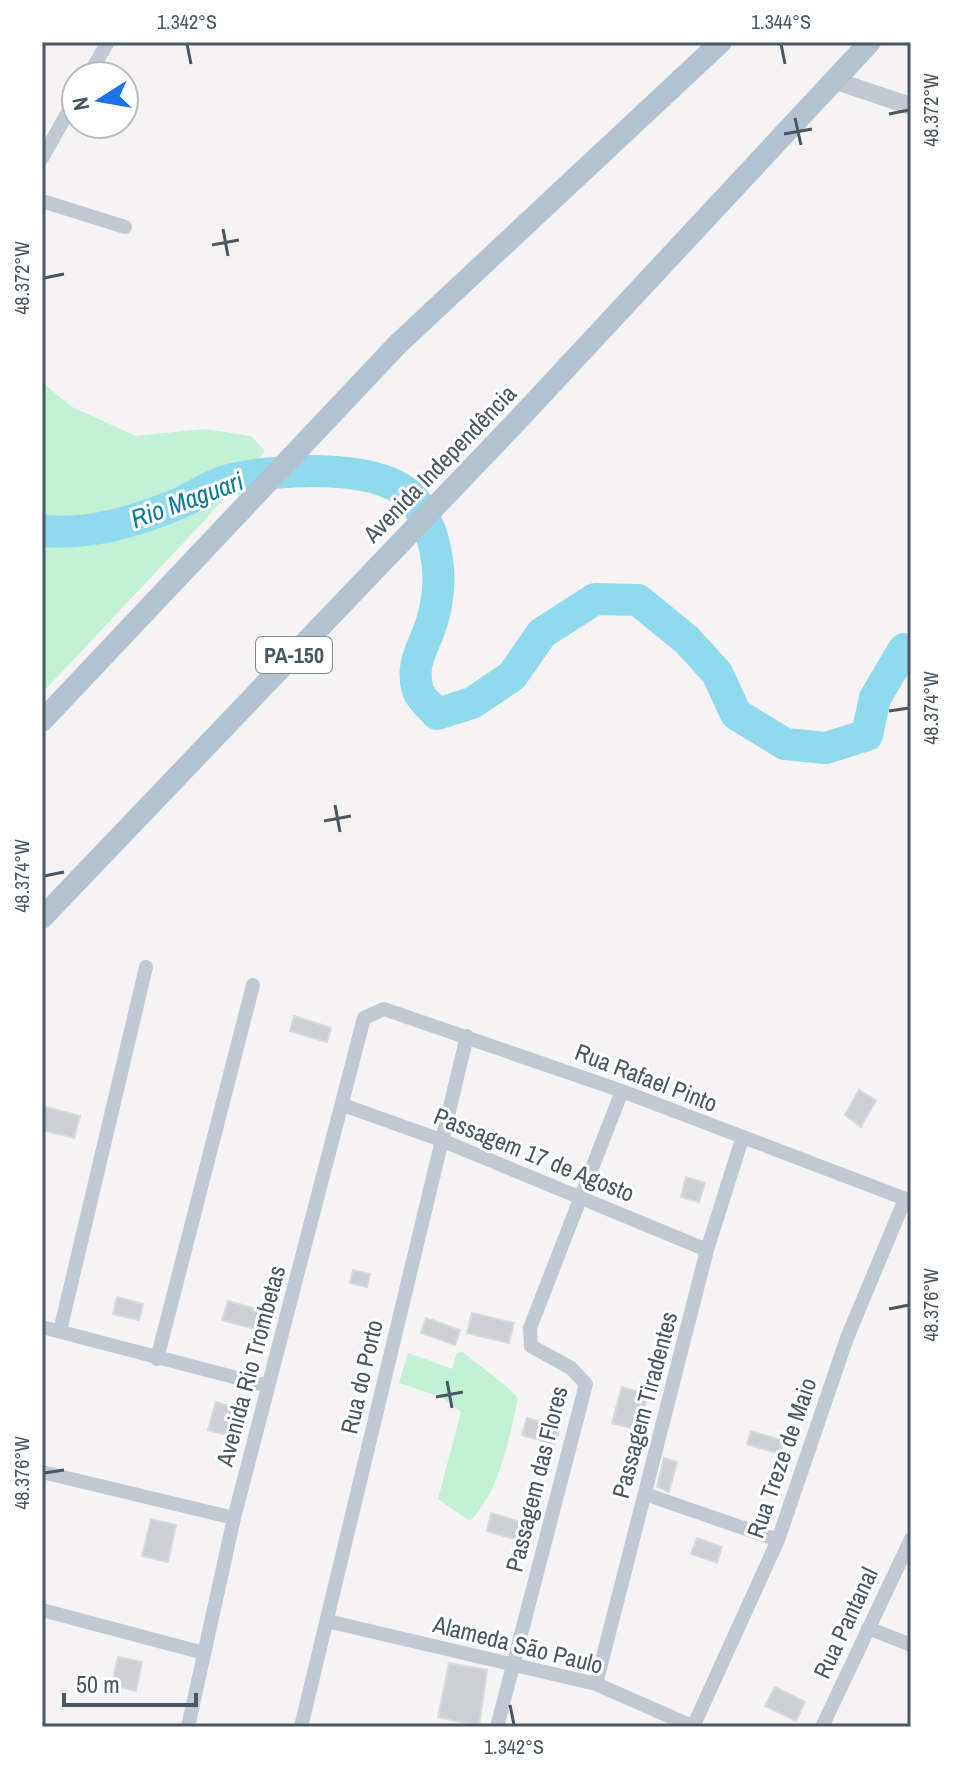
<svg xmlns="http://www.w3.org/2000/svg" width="953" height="1769" viewBox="0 0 953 1769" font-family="'Archivo Narrow',sans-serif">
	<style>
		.green { fill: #c3f1d5 }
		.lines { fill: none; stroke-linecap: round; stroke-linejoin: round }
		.river { stroke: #90daee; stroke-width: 32 }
		.building { fill: #cdcfd5; stroke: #d7d9de; stroke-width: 2 }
		.minor { stroke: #c1cad2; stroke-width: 14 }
		.tertiary { stroke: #c1cad2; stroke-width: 18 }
		.primary { stroke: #b3c2d1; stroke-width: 22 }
		.ticks { fill: none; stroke: #4a5661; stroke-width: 3 }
		.labels { text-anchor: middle; stroke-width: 6; stroke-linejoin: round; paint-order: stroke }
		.shield { fill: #fff; stroke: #808990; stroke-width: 2 }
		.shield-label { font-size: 22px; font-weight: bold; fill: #4a5661 }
		.street-label { font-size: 24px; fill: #4a5661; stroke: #fff }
		.water-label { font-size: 26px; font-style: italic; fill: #0c7c9b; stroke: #fff }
		.neatline { fill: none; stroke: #4a5661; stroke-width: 3 }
		.ticks-label { font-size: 20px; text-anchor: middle; fill: #4a5661 }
	</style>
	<rect width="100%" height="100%" fill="#f5f3f3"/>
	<path class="green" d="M42,382L72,407L136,436L205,429L251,436L265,451L205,520L42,693Z
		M463,1352C482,1369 501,1379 518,1398C509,1439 500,1491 470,1521L438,1499L461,1412L443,1398L399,1383L408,1353L452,1369L457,1353Z"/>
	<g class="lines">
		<path class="river" d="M42,531C90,535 134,522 178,504C196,496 214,483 233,479C279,469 390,461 417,504C441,543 445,589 428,633C420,653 411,668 418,691C421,699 432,708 437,714L472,703L512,676L542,633L595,599L638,600L687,640L717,673L736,714L785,744L826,748L867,735L875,698L904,649L911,651"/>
	</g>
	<path class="building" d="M294,1016L331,1028L327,1042L290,1031Z
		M859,1090L876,1100L861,1127L845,1115Z
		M42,1106L80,1116L74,1138L42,1130Z
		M686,1177L705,1183L699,1202L681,1197Z
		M353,1270L370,1274L367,1287L350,1283Z
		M117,1297L143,1304L139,1320L113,1314Z
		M228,1301L264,1311L259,1330L222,1320Z
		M472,1313L514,1323L509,1343L467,1333Z
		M426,1318L460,1330L455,1345L421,1333Z
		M622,1387L648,1395L639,1430L612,1423Z
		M216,1402L239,1409L232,1436L208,1430Z
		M527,1418L560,1428L555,1444L522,1435Z
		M751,1431L784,1441L780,1454L747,1444Z
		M664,1458L677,1462L669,1492L657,1487Z
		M491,1513L533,1526L528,1543L487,1531Z
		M151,1519L176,1525L168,1562L142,1556Z
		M697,1538L722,1547L717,1563L691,1554Z
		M118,1657L142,1662L136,1691L112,1685Z
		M449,1663L487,1670L479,1726L438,1717Z
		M775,1687L805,1702L796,1721L765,1706Z"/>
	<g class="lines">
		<path class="minor" d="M88,76L108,42
			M42,158L76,98
			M42,201L125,227
			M343,1105L441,1140L707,1250
			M42,1327L268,1386
			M60,1331L146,967
			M157,1359L253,985
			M42,1472L234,1518
			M645,1494L778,1540
			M42,1610L204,1653
			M327,1621L596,1684L694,1727
			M868,1628L911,1645
			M596,1684L707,1250L742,1139
			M188,1727L234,1518L364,1018L384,1009L622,1091L911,1201
			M301,1727L467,1036
			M497,1727L586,1384L571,1368L531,1346L530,1328L622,1091
			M693,1727L778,1540L847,1338L905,1199
			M822,1727L911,1539"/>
		<path class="tertiary" d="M836,81L911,106"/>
		<path class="primary" d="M42,721L398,344L721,42
			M42,918L516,422L870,42"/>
	</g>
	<path class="ticks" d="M187,44L191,64M781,44L785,64M889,114L909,110M795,118L801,145M784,134L812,129M223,229L228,256M212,245L239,240M44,278L64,274M889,711L909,708M335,805L340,832M324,821L351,816M44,876L64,872M889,1309L909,1305M447,1381L452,1408M436,1397L463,1392M44,1473L64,1470M510,1705L514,1725"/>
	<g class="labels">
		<rect class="shield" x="256" y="637" width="76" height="36" rx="6"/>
		<g class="shield-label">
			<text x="294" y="663">PA-150</text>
		</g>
		<g class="street-label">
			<text transform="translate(440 464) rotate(-46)" y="8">Avenida Independência</text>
			<text transform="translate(646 1078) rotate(21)" y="8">Rua Rafael Pinto</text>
			<text transform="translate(534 1155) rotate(22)" y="8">Passagem 17 de Agosto</text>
			<text transform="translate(251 1366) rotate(-75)" y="8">Avenida Rio Trombetas</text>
			<text transform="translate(362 1377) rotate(-77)" y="8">Rua do Porto</text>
			<text transform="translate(645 1405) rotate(-75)" y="8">Passagem Tiradentes</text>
			<text transform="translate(782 1458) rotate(-71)" y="8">Rua Treze de Maio</text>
			<text transform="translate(537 1479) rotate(-76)" y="8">Passagem das Flores</text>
			<text transform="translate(846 1623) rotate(-65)" y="8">Rua Pantanal</text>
			<text transform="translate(518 1645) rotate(14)" y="8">Alameda São Paulo</text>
		</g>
		<g class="water-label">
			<text transform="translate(187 500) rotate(-20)" y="9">Rio Maguari</text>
		</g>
	</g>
	<rect width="953" height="1769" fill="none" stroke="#ffffff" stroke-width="88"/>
	<g transform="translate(100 100) rotate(259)"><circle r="38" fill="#ffffff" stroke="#b7bbc0" stroke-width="2"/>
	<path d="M0-6L14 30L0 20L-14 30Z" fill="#1a73e8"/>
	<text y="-12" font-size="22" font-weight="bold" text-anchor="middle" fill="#4a5661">N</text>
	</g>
	<path d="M64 1693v12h132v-12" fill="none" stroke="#4a5661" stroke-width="4"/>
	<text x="76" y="1693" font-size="24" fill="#4a5661" stroke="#ffffff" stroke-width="6" paint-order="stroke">50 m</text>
	<rect x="44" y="44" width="865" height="1681" class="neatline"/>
	<g class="ticks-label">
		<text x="187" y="29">1.342°S</text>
		<text x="781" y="29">1.344°S</text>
		<text transform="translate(931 110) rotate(-90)" y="7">48.372°W</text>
		<text transform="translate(22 278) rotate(-90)" y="7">48.372°W</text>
		<text transform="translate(931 708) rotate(-90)" y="7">48.374°W</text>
		<text transform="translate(22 876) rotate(-90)" y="7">48.374°W</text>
		<text transform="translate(931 1305) rotate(-90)" y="7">48.376°W</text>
		<text transform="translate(22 1473) rotate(-90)" y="7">48.376°W</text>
		<text x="514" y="1754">1.342°S</text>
	</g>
</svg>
